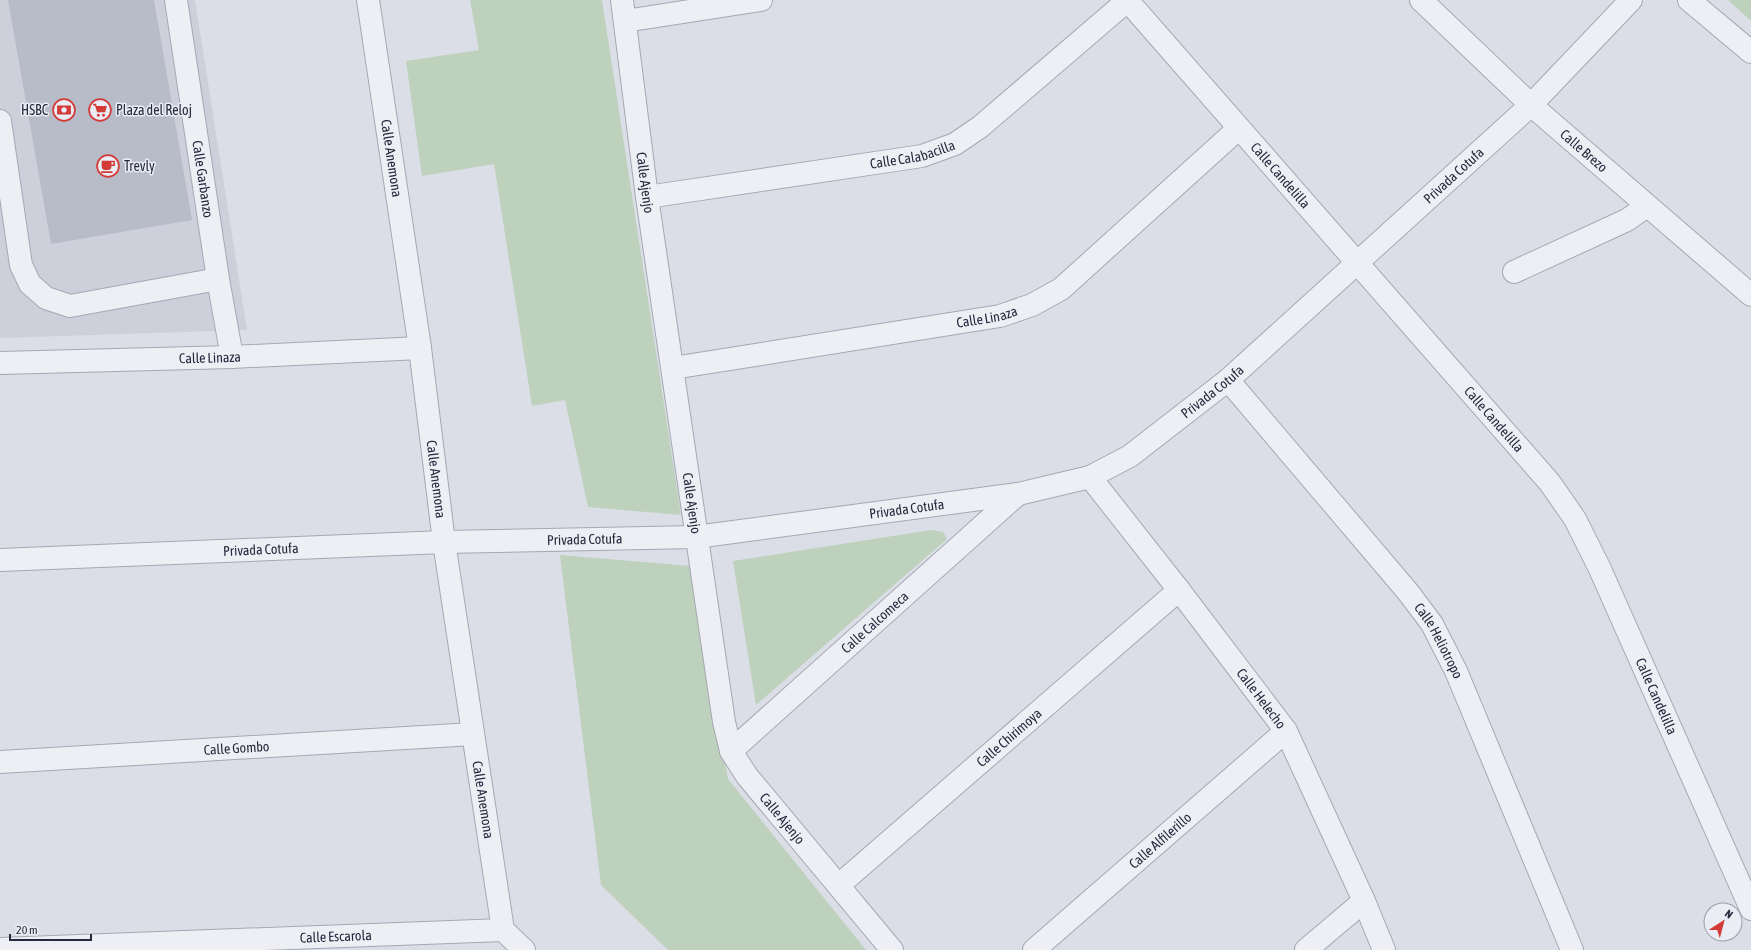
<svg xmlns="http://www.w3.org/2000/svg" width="1751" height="950" viewBox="0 0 1751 950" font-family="'Asap Condensed',sans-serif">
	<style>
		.built { fill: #cdd0db }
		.green { fill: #bed1bc }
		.building { fill: #b8bcc9 }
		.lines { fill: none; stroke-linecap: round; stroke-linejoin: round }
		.minor-casing { stroke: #a4a8b3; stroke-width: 24 }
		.minor { stroke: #eeeff5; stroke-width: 22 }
		.labels { text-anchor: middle; stroke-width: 3; stroke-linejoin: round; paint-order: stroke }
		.poi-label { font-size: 14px; fill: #25293d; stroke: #eaedf4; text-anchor: start }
		.street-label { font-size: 14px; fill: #25293d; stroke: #eaedf4 }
	</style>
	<rect width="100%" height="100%" fill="#dbdee6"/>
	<path class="built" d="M0,0H195L247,330L0,338Z"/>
	<path class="green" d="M470,0H602L681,515L588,507L565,400L532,406L494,164L422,176L406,61L479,50Z
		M1728,0H1751V21Z
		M931,530L943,532L947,539L756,705L733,561Z
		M560,555L691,566L728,779L866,950H668L601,885Z"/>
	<path class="building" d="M8,0H154L192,220L51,244Z"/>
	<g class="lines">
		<g class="minor-casing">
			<g id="minor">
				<path id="s1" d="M176,0L218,279L232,357"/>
				<path id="s2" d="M368,0L420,348L444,542L503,930L524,950"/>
				<path id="s3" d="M622,0L647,197L724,722L731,751L747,776L892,950"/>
				<path id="s4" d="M1127,0L1550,483L1575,519L1599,567L1751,909"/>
				<path id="s5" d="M1421,0L1531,105L1751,295"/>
				<path d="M1689,0L1751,52"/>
				<path d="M625,21L761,0"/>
				<path d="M0,121L21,265L30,284L46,298L70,306L218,279"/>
				<path id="s6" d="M647,197L922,156L955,144L980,127L1127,1"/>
				<path d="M1514,272L1627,220L1647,206"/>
				<path id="s7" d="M0,363L232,357L420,348"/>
				<path id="s8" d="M673,368L1000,316L1032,305L1061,289L1238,129"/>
				<path id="s9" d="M1228,380L1408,592L1432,624L1456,671L1572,950"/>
				<path id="s10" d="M1090,477L1179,590L1286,731L1364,901L1384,950"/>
				<path id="s11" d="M0,560L444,542L696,537L1018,494L1090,477L1130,456L1228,380L1531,105L1631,0"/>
				<path id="s12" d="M731,751L1018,494"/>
				<path id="s13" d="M0,762L473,734"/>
				<path id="s14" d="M839,885L1179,590"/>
				<path id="s15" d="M0,949L503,930"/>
				<path id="s16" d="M1034,950L1286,731"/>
				<path d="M1306,950L1364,901"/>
			</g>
		</g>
		<use href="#minor" class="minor"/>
	</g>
	<defs>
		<g id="bank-ring" transform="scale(1.15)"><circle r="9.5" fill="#eaedf4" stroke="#d33b38" stroke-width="1.5"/><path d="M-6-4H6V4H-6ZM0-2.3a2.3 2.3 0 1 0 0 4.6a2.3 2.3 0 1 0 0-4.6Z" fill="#d33b38"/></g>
		<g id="supermarket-ring" transform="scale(1.15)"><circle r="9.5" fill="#eaedf4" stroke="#d33b38" stroke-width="1.5"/><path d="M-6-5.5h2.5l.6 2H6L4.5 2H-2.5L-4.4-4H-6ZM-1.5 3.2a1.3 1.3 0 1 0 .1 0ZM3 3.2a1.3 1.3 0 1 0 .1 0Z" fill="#d33b38"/></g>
		<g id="cafe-ring" transform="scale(1.15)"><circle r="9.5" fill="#eaedf4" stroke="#d33b38" stroke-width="1.5"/><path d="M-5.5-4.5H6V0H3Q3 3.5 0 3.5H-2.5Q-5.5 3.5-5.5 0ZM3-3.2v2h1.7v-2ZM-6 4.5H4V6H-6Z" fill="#d33b38"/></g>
	</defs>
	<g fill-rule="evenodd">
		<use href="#bank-ring" x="64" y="110"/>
		<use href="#supermarket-ring" x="100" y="110"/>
		<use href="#cafe-ring" x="108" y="166"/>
	</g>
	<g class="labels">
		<g class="poi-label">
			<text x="48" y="115" text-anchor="end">HSBC</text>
			<text x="116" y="115">Plaza del Reloj</text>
			<text x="124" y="171">Trevly</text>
		</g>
		<g class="street-label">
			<text dy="5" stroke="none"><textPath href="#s5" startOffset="222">Calle Brezo</textPath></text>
			<text dy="5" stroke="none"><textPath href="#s6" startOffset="269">Calle Calabacilla</textPath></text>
			<text dy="5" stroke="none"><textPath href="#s2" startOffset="160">Calle Anemona</textPath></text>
			<text dy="5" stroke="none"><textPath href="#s4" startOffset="233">Calle Candelilla</textPath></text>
			<text dy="5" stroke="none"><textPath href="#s11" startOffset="1569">Privada Cotufa</textPath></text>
			<text dy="5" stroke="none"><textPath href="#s1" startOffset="181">Calle Garbanzo</textPath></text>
			<text dy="5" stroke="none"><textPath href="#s3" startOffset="184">Calle Ajenjo</textPath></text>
			<text dy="5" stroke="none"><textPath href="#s8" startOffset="318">Calle Linaza</textPath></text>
			<text dy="5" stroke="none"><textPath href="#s7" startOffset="210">Calle Linaza</textPath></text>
			<text dy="5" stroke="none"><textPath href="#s11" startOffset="1245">Privada Cotufa</textPath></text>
			<text dy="5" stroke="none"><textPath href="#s4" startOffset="557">Calle Candelilla</textPath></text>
			<text dy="5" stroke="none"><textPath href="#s2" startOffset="484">Calle Anemona</textPath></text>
			<text dy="5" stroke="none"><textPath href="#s3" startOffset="508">Calle Ajenjo</textPath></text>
			<text dy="5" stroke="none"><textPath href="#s11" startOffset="909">Privada Cotufa</textPath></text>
			<text dy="5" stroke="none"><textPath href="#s11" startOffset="585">Privada Cotufa</textPath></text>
			<text dy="5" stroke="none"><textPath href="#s11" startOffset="261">Privada Cotufa</textPath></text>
			<text dy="5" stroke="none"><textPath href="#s12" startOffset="193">Calle Calcomeca</textPath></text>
			<text dy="5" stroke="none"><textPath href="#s9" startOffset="336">Calle Heliotropo</textPath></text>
			<text dy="5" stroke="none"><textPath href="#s4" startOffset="881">Calle Candelilla</textPath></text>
			<text dy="5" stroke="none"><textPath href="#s10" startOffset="280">Calle Helecho</textPath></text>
			<text dy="5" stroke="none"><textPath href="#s14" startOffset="225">Calle Chirimoya</textPath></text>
			<text dy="5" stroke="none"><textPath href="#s13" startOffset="237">Calle Gombo</textPath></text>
			<text dy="5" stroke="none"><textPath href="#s2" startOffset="808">Calle Anemona</textPath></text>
			<text dy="5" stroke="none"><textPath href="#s3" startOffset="844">Calle Ajenjo</textPath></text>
			<text dy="5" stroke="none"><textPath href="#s16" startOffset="167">Calle Alfilerillo</textPath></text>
			<text dy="5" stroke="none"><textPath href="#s15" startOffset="336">Calle Escarola</textPath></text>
		</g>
	</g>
	<g transform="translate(1723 922) rotate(36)"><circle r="19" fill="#eaedf4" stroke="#9b9fab"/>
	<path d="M0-3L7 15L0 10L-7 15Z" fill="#d33b38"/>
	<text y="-6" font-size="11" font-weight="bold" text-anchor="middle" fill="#25293d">N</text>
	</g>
	<path d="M10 934v6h81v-6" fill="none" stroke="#25293d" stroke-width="2"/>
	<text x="16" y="934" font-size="12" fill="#25293d" stroke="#eaedf4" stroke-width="3" paint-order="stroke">20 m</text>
</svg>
